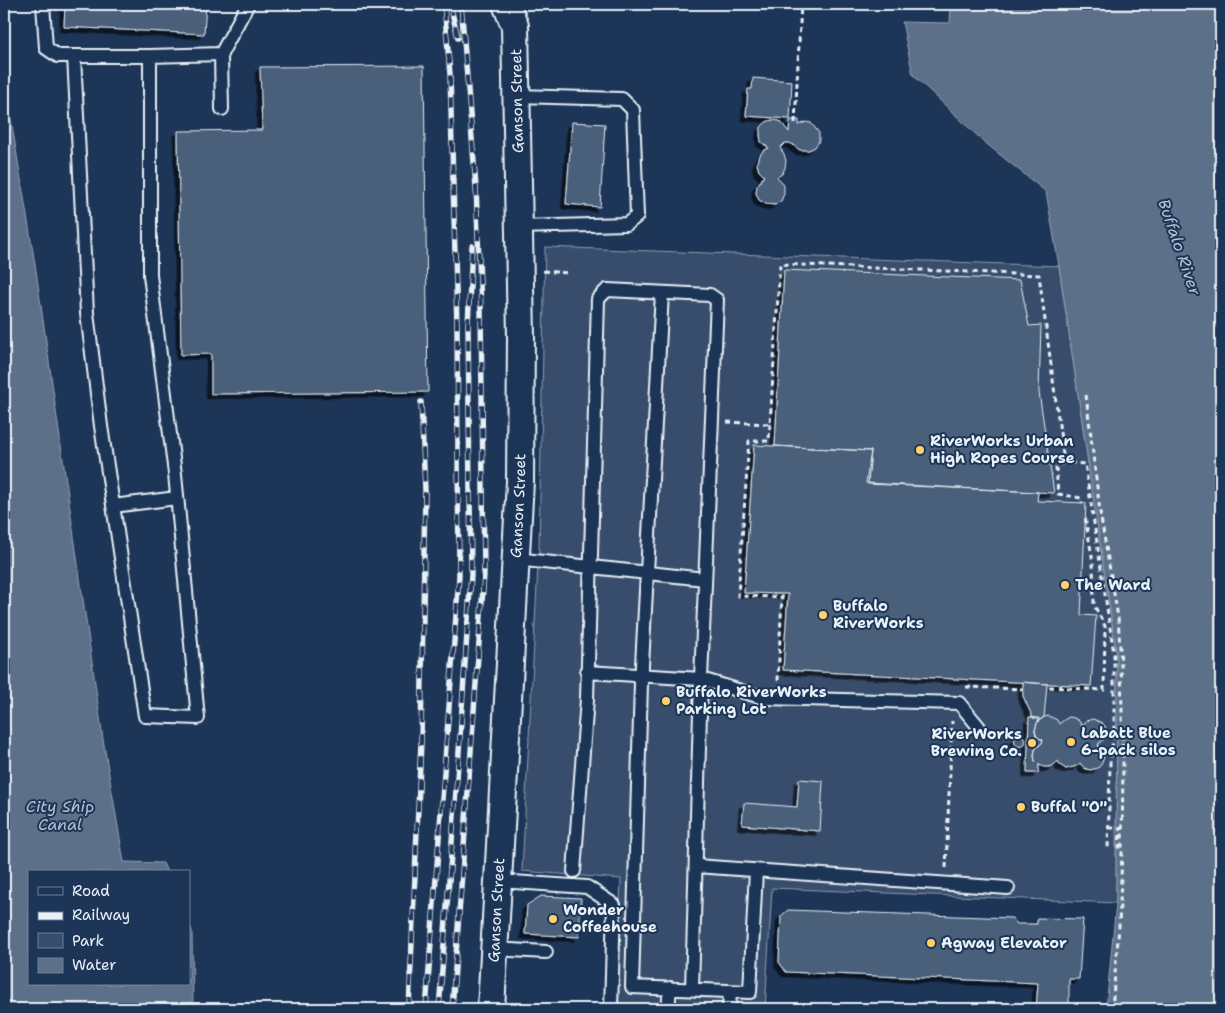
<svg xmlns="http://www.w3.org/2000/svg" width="1225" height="1013" viewBox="0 0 1225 1013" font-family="'Shantell Sans',sans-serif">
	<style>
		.green { fill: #374d6c; stroke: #909fb2 }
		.water { fill: #5d7089; stroke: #95a4b5 }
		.building { fill: #495e7a; stroke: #e8f1f8; filter: url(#shadow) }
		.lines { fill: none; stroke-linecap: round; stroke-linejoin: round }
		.service-casing { stroke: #e8f1f8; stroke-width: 16 }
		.minor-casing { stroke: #e8f1f8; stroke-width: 30 }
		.path { stroke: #e8f1f8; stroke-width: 3; stroke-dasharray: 5 4; stroke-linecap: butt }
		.service { stroke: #1d3557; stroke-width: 12 }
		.minor { stroke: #1d3557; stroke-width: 26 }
		.rail-casing { stroke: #e8f1f8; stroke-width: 5.5 }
		.rail { stroke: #1d3557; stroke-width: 4; stroke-dasharray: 11; stroke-linecap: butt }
		.poi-dot { fill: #ffd166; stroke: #1d3557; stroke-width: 2 }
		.labels { text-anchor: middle; stroke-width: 4; stroke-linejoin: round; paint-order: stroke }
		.street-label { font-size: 15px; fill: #e8f1f8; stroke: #1d3557 }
		.poi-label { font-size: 15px; font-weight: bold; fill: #e8f1f8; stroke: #1d3557; text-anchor: start }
		.water-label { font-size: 16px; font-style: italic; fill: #b7c4d1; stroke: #1d3557 }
	</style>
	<defs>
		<filter id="shadow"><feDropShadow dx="-4.5" dy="4.5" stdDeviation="0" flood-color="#0009"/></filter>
	</defs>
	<rect width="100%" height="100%" fill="#1d3557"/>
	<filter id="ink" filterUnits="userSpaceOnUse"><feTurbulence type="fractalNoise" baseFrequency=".02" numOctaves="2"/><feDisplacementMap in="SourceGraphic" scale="10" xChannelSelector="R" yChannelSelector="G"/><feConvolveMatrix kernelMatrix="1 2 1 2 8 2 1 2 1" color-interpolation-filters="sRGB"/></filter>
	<g filter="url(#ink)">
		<path class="green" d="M545,247L1059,266L1117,657L1116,903L772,888L765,1009H615L621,879L522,871L539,547Z"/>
		<path class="water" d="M951,4H1221V1009H1106L1116,903L1117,657L1059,266L1046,192L983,141L913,75L902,22L950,23Z
			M4,77L35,264L103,739L124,862L163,863L167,872H29V984H189V923L192,931L193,1009H4Z"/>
		<path class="building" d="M65,4H206L204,34L64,27Z
			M424,66L428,392L211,394V354L181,355L178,131L262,130L260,67Z
			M753,78L792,81L790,119L746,116L748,89H752Z
			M772,120L780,121L789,132L790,120H799V125L806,122L811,123L819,133V141L815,147L809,150H800L790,143H785L780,148L784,154L786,161L785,168L782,174L777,177L782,182L784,186V194L781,201L775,205L766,204L759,200L756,193L757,186L764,176L759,171L757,164L758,158L763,151L769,148L761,142L760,134L761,127L766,122Z
			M572,122L605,124L600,207L566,204Z
			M784,270L1020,280L1029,326L1041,325L1039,392L1054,493L866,483L871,451L775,446Z
			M754,445L871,451L868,484L1038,492L1037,501L1086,503L1081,615L1096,616L1091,686L783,670L788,594L744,593Z
			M1023,682L1047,684L1044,717L1040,720L1033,718L1023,696Z
			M1049,716L1057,720L1059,724L1064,720L1069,717L1074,718L1079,721L1082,726L1086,721L1093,719L1102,723L1105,726L1106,732L1104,739L1099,743L1098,746L1103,750L1104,756L1102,763L1098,768L1090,770L1084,768L1080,763L1077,766L1066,769L1060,765L1058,761L1054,765L1049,767H1044L1039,765L1035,761L1034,755L1035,750L1037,747L1042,743L1043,740L1039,738L1036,735L1035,730L1037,723L1040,720L1044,717Z
			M1029,717L1039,718L1035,730L1036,735L1039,738L1043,740L1042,743L1037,747L1035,750L1034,755L1035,761L1039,765L1038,773H1027Z
			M1014.5 741a5.5 5.5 0 1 1 11 0a5.5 5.5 0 1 1-11 0Z
			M799,779L823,781L820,831L742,825L744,803L797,807Z
			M541,896L581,898L579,937L525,934L527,905Z
			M788,910L1012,918L1017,924H1037V918L1083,919L1079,979H1069V1009H1036L1038,983L786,972L779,962L781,916Z"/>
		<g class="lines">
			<g class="service-casing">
				<path id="service" d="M43,4L46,48L58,56H150L221,54L248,4
					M221,54L222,109
					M74,56L87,313L101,426L145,716L198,718L175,474L150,275V56
					M517,96L622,99L633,110L637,216L627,224L519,227
					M662,293L641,684L632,987L750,992L756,870
					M113,506L177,498
					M515,559L705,579
					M587,672L701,679L764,698L959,703L979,727
					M696,866L1008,888
					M574,871L587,699L598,299L607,290L710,295L717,300L701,679L692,989
					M498,881L587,887L614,905L611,1009
					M494,949L546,952
					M668,1009L670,988
					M729,1009L730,991"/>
			</g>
			<g class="minor-casing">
				<g id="minor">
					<path id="s1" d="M491,1009L520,481L521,337L515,26L506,4"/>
				</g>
			</g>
			<path class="path" d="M795,123L801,4
				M543,271L568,273
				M1086,395L1100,512L1118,617L1121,663L1123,764L1122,853L1119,927L1112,1009
				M727,422L770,424L780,264L1039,275L1064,462L1085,464L1114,654V731L1110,764L1108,850
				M770,424L769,441H749L738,596L782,597L778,680H780
				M1064,462L1056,468L1058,494L1081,498L1082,503
				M966,687L1023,689
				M1049,687L1104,690L1105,626L1094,605L1093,562L1085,517
				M1109,828H1120L1119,850L1122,851
				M946,868L952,721"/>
			<use href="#service" class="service"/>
			<use href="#minor" class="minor"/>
			<g class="rail-casing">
				<path id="rail" d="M450,4L458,38
					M409,1009L421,742L425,490L421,402
					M426,1009L459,576L457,326L450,74L444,4
					M439,1009L459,752L471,575L468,325L472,246
					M452,1009L484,575L481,308L476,187L461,4"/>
			</g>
			<use href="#rail" class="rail"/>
		</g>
	</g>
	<g class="poi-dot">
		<circle cx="920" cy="450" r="5"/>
		<circle cx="1065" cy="585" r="5"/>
		<circle cx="823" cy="615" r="5"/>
		<circle cx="666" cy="701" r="5"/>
		<circle cx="1071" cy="742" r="5"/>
		<circle cx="1032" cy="743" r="5"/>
		<circle cx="1021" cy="807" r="5"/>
		<circle cx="553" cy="919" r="5"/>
		<circle cx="931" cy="943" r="5"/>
	</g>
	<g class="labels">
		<g class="street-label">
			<text transform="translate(517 101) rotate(-91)" y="5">Ganson Street</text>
			<text dy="5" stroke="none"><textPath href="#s1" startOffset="504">Ganson Street</textPath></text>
			<text dy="5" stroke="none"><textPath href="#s1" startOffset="99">Ganson Street</textPath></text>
		</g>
		<g class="poi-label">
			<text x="930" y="446">RiverWorks Urban<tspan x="930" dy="17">High Ropes Course</tspan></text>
			<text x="1075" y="590">The Ward</text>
			<text x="833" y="611">Buffalo<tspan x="833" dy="17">RiverWorks</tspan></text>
			<text x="676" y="697">Buffalo RiverWorks<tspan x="676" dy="17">Parking Lot</tspan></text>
			<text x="1081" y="738">Labatt Blue<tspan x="1081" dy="17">6-pack silos</tspan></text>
			<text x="1022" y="739" text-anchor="end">RiverWorks<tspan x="1022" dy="17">Brewing Co.</tspan></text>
			<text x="1031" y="812">Buffal "O"</text>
			<text x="563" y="915">Wonder<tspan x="563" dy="17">Coffeehouse</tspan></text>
			<text x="941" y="948">Agway Elevator</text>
		</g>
		<g class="water-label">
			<text transform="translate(1180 247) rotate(71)" y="6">Buffalo River</text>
			<text x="60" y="812">City Ship<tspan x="60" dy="18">Canal</tspan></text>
		</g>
	</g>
	<rect width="1225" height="1013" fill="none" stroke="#1d3557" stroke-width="20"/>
	<rect x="10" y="10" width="1205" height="993" fill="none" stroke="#e8f1f8" stroke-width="2" filter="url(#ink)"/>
	<rect x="28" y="870" width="162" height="115" fill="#1d3557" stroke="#6e8097"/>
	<rect x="38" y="887" width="25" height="8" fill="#1d3557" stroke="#6e8097"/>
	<text x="72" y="896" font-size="15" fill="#e8f1f8">Road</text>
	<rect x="38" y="912" width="25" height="8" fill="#e8f1f8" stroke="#6e8097"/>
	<text x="72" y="920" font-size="15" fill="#e8f1f8">Railway</text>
	<rect x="38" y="933" width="25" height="15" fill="#374d6c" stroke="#6e8097"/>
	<text x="72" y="946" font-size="15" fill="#e8f1f8">Park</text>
	<rect x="38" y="958" width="25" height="15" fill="#5d7089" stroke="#6e8097"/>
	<text x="72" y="970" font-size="15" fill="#e8f1f8">Water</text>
</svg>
